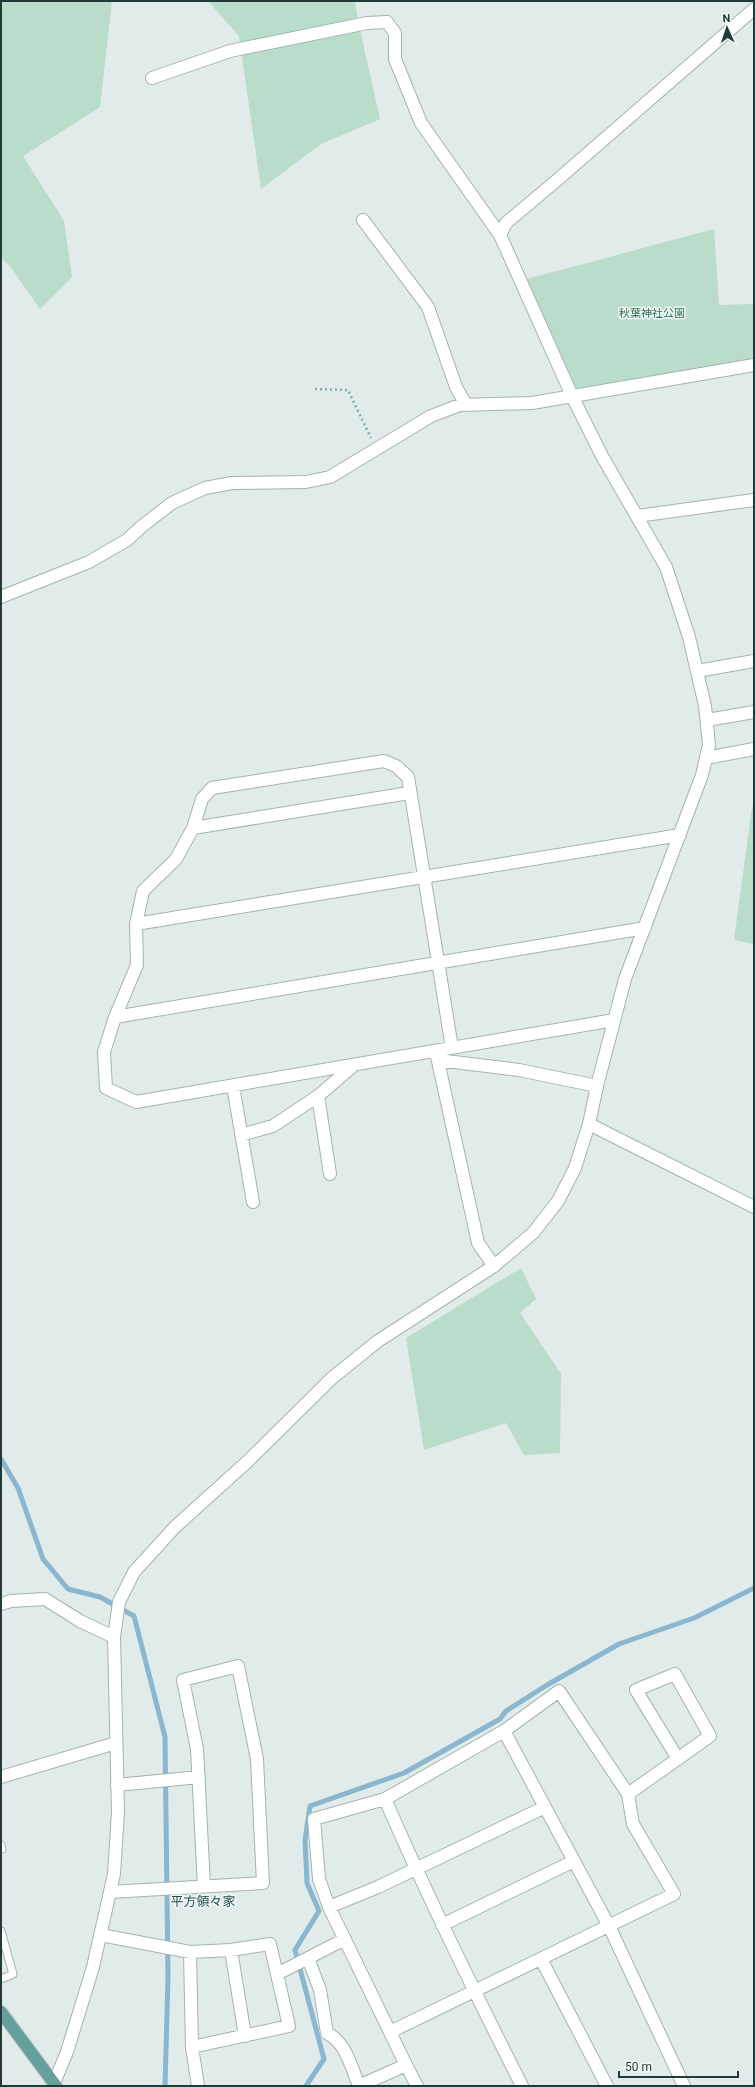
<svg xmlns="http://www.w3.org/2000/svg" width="755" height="2087" viewBox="0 0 755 2087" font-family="Roboto,'Noto Sans JP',sans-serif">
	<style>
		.green { fill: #badcca }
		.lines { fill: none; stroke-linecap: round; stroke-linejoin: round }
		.stream { stroke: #8ab6cf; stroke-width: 5 }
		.service-casing { stroke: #a4b3b1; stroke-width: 9 }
		.minor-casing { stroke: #a4b3b1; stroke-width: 14 }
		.tertiary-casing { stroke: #a4b3b1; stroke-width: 14 }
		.primary-casing { stroke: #c1c8c8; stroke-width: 14 }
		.path { stroke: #82aea9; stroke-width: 2.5; stroke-dasharray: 2 3; stroke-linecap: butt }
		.service { stroke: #fff; stroke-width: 7 }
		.minor { stroke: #fff; stroke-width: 12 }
		.tertiary { stroke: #fff; stroke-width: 12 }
		.primary { stroke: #66a09d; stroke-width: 12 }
		.labels { text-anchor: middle; stroke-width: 3; stroke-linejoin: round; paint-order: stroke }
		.park-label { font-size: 11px; fill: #2d7155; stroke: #f1f8f6 }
		.quarter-label { font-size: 13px; fill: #1e4d4b; stroke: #f1f8f6 }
	</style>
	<rect width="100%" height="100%" fill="#e1ebe9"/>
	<path class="green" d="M1,1H112L100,107L23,156L64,221L72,277L40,309L10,266L1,258Z
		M208,1H355L358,21L380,119L321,144L261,189L239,36Z
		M714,229L719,305L754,304V362L578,392L527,279Z
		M754,805V944L734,940L752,807Z
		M521,1268L536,1299L520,1313L561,1374L560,1453L524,1455L506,1423L424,1450L406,1338Z"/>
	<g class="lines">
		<path class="stream" d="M1,1459L18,1488L43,1559L68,1589L100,1597L134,1616L165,1737L168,1977L165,2086
			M306,2086L324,2059L295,1950L319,1911L307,1883L305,1840L310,1806L404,1773L500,1719L506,1711L547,1685L619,1644L694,1618L754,1588"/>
		<g class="service-casing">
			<path id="service" d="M1,1845L2,1849
				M1,1931L13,1974L1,1979"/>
		</g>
		<g class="minor-casing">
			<path id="minor" d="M152,78L230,51L367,23L387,22L395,33V59L421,123L500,235
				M363,220L428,307L456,387L466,405
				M637,516L754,500
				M1,597L89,562L127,540L141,527L172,503L205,488L232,483L306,482L330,477L431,416L460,405L532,403L754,365
				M697,671L754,661
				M707,720L754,712
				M706,758L754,749
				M409,793L193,828L176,859L143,891L136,924L137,965L115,1017L104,1052L106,1088L136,1102L614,1020
				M193,828L202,799L212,788L384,761L396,766L408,777L452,1048
				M136,924L680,835
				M115,1017L645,928
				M436,1052L478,1243L494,1266
				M438,1060L519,1070L597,1086
				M233,1086L253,1202
				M318,1096L330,1174
				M589,1124L754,1207
				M241,1135L273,1126L318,1096L353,1066
				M1,1604L11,1601L45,1599L80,1621L114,1637
				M504,1731L609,1926L684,2086
				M1,1777L116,1743
				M117,1785L199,1777
				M628,1794L710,1736L675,1674L636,1690L678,1759
				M385,1799C427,1896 474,1991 522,2086
				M110,1892L263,1883L257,1759L238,1666L183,1680L197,1749L204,1886
				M329,1907L378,1887L545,1807
				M442,1925L574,1861
				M101,1935L190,1952L231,1950L270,1944L289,2026L192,2047
				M231,1950L245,2036
				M190,1952L192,2047L198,2086
				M308,1958L320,1990L327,2033C346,2043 351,2066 359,2086L406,2065
				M541,1959L607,2086
				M277,1974L345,1939
				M390,2032L674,1894L633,1824L628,1794L559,1691L504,1731L385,1799L314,1819L319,1879L329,1907L406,2065L417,2086"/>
		</g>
		<g class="tertiary-casing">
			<path id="tertiary" d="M54,2083L67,2052L93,1967L114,1874L118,1812L114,1637L119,1602L134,1572L175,1527L248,1461L332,1378L378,1341L494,1266L533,1233L558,1201L575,1168L589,1124L597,1086L625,979L702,775L709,745L705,706L689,637L666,567L602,456L573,398L500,235L506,223L556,181L754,9"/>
		</g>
		<g class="primary-casing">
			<path id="primary" d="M1,2012L56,2086"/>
		</g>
		<path class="path" d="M315,389L348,390L371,438"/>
		<use href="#service" class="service"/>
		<use href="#minor" class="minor"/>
		<use href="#tertiary" class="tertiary"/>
		<use href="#primary" class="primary"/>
	</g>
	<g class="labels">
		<g class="park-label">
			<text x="652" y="317">秋葉神社公園</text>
		</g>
		<g class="quarter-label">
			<text x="203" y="1906">平方領々家</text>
		</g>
	</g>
	<rect width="755" height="2087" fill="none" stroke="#223b3a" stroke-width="4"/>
	<g transform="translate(727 28) rotate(357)" stroke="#f1f8f6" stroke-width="3" paint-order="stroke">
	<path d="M0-3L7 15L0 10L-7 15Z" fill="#223b3a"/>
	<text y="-6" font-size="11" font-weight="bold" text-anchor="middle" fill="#223b3a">N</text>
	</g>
	<path d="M619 2071v6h119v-6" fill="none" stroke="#223b3a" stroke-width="2"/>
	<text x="625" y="2071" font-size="12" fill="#223b3a" stroke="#f1f8f6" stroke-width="3" paint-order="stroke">50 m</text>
</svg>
